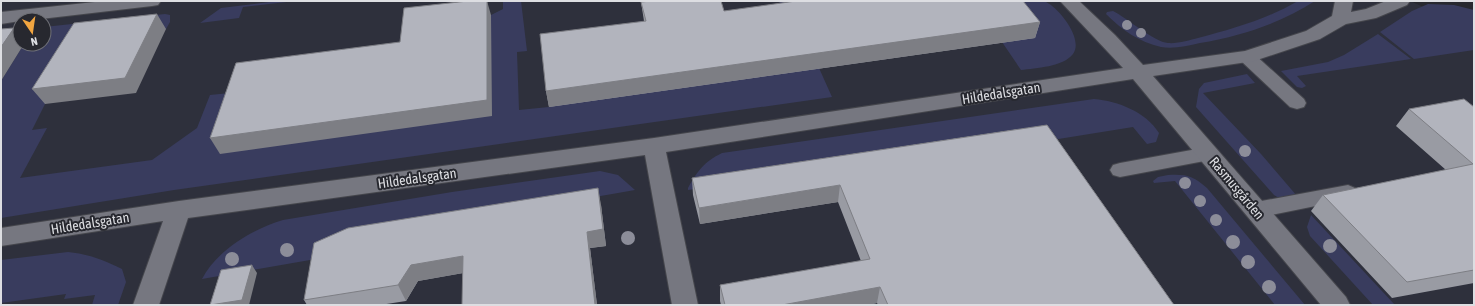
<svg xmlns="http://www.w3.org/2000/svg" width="1475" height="306" viewBox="0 0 1475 306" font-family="'Asap Condensed',sans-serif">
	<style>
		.built { fill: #2e303c; fill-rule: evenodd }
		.green { fill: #393c5e }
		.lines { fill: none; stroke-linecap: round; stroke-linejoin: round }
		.lane-casing { stroke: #45464c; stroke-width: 2 }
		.street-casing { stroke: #45464c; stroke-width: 2 }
		.lane { fill: #767780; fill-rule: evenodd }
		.street { fill: #767780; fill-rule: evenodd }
		.tree { fill: #8c8d99 }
		.wall { fill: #999ba3 }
		.shaded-wall { fill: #7d7e84 }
		.building { fill: #b2b4bd; stroke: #7d7e84 }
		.labels { text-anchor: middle; stroke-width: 4; stroke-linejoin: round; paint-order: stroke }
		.street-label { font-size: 14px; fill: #dddee2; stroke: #27282f }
	</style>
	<rect width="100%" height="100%" fill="#27282f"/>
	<path class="built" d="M1,1H1410L1428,9L1474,19V305H1ZM20,20H44V44H20Z"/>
	<path class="green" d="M277,1H295L243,7L239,18L200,23L221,8Z
		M503,1H521L527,51L517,52L519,110L549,107L786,18L779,1H789L832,97L174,190L1,218V81L24,44H44V27L165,14L170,15V22L166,29L45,104L32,130L47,128L20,178L152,160L197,128L210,95L240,92L491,15L503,9Z
		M1006,1C1014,1 1040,0 1046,2C1059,8 1084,39 1073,54C1063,67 1036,68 1021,70L1002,42L1035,37Z
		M1298,1H1315C1281,23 1241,36 1200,43C1187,46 1174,49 1161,47C1139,42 1122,30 1106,14L1107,12L1113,11C1127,18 1154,42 1168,43C1177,44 1190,40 1198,38C1233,29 1267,19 1298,1Z
		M1428,4L1454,5L1474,10V50L1414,59L1380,32L1412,11Z
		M1378,34L1411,59L1297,76L1306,86L1302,88L1297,87L1281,71L1328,62L1344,55Z
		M1247,74L1255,83L1203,93L1261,154L1297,196L1279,198L1274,195L1196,107L1199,89L1204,83Z
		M1094,99C1118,101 1146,112 1159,133L1156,142L1147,144L1133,127L1046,141L1041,138L688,190V188C698,170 704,162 722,153Z
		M600,171L618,175L635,190L532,208L329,247L310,260L202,279C217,250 253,229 283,220L452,192Z
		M1168,175C1187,174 1193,176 1207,188L1305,305H1275L1175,181L1154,183L1153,181L1158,177Z
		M1311,215L1395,305H1373L1310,236L1307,227Z
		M68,252C88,254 104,260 122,269L126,282L118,305H92L95,295L64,299L66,294L1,303V260Z"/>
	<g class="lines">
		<g class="lane-casing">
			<path id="lane" d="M1247,51L1253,53L1304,99L1306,103L1304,107L1297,109L1290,107L1241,61L1238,57L1241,53Z
				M1208,147L1215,149L1218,154L1215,159L1120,177L1113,175L1110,170L1113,165L1120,163Z
				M1348,185L1355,188L1358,193L1355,198L1256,218L1248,216L1245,210L1248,204L1256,202Z"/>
		</g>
		<g class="street-casing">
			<path id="street" d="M104,1H161L158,5L152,6L32,20H20V21L1,24V12Z
				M1060,1H1079L1115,35L1143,65L1245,51L1306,31L1332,16L1335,1H1353L1351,12L1366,9L1386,1H1410L1407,5L1376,18L1346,24L1320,39L1254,61L1153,76L1346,297L1350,305H1321L1133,79L666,152L698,305H672L645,155L188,218L159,305H133L163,221L1,246V228L179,201L654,138L1123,68Z"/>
		</g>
		<use href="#lane" class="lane"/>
		<use href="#street" class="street"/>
	</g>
	<g class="tree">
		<circle cx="1127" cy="25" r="5"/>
		<circle cx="1141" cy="33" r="5"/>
		<circle cx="1245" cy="151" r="6"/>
		<circle cx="1185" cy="183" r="6"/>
		<circle cx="1200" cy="201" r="6"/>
		<circle cx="1216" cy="220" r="6"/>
		<circle cx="628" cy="238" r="7"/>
		<circle cx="1233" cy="242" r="7"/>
		<circle cx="1330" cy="246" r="7"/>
		<circle cx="287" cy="250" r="7"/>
		<circle cx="232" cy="259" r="7"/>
		<circle cx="1248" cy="262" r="7"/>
		<circle cx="1269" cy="287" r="7"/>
	</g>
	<path class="wall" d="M641,2L724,11L1040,22L1035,38L549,107L546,91L644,21Z
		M1474,107V283L1392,298L1311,211L1323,195L1446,170L1396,126L1409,109Z
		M1047,125L1174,305H878L877,303L868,305H721L720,301V285L861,261L838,202L700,224L693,195L692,178Z
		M601,205L606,246L590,248L597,305H462L463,273L418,281L406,301L380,305H307L304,300Z"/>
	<path class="shaded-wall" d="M487,1L491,15L492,116L220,154L210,138Z
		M157,14L166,29L136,93L45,104L32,89Z
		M1040,22L1035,38L549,107L546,91Z
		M14,28L20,36V44H24L1,81V47Z
		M840,185L838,202L700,224L699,208Z
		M598,188L601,205L606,246L590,248L597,305H595L587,232Z
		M463,256L469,272L418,281L406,301L398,285L411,265Z
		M252,265L257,273L249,305H213Z
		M880,287L877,303L868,305H782Z"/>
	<path class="building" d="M468,1H487V100L210,138L236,63L400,42L404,8Z
		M651,1H721L724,11L796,1H1023L1040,22L546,91L540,34L646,21L641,2Z
		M157,14L125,78L32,89L74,23Z
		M14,28L1,47V29Z
		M1464,99L1474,107V270L1407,282L1323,195L1473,164L1409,109Z
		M1047,125L1174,305H888L880,287L782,305H725L720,285L870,259L840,185L699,208L692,178Z
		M598,188L603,229L587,232L595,305H462L463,256L411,265L398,285L304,300L314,243L348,228Z
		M252,265L242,300L210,305L221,270Z"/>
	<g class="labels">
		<g class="street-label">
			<text transform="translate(1001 93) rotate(-9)" y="5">Hildedalsgatan</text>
			<text transform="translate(417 178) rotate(-8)" y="5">Hildedalsgatan</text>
			<text transform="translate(1237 188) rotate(50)" y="5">Rasmusgården</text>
			<text transform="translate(90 223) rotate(-9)" y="5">Hildedalsgatan</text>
		</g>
	</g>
	<rect width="1475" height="306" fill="none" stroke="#dddee2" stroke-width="4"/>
	<g transform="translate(32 32) rotate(167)"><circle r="19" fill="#27282f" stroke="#707177"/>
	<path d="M0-3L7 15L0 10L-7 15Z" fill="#f1a540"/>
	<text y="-6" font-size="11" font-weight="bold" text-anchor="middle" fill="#dddee2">N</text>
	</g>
</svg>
